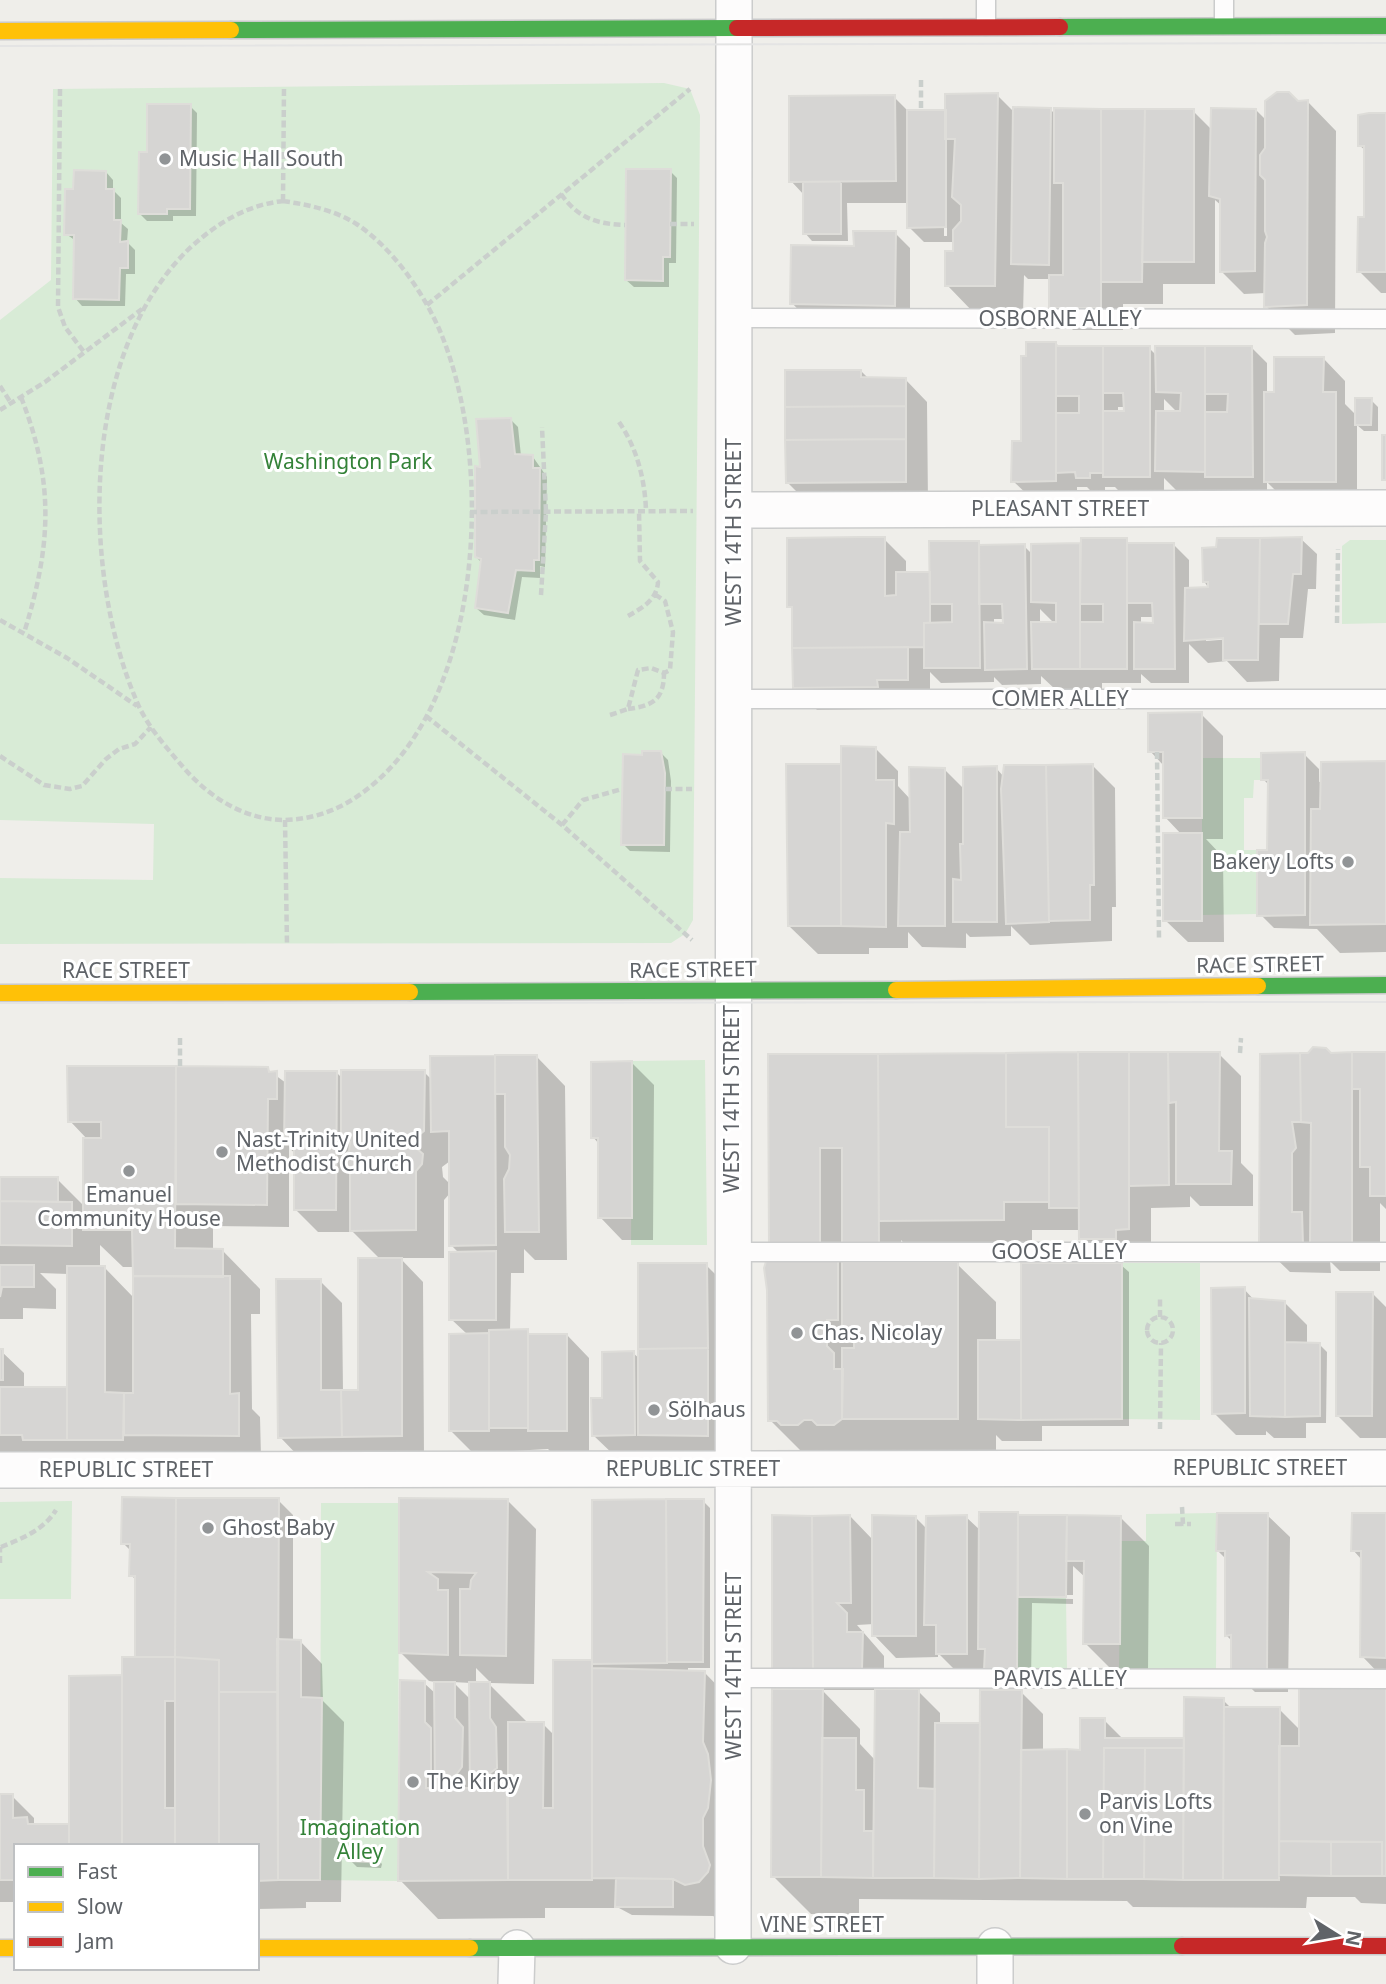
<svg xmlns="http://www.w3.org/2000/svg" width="1386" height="1984" viewBox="0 0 1386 1984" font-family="'Noto Sans',sans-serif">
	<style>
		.green { fill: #d8ebd6 }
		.shadow { fill: #0003; fill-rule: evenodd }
		.building { fill: #d6d5d3; stroke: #deddd9; stroke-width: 2 }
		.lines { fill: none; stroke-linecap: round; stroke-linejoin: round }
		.lane-casing { stroke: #cbcccc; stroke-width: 21 }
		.street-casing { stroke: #cbcccc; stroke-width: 38 }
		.fast-casing { stroke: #cacacb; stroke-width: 19 }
		.slow-casing { stroke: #cacacb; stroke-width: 19 }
		.jam-casing { stroke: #cacacb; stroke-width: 19 }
		.path { stroke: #cacfcc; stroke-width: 4.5; stroke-dasharray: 7 3.5; stroke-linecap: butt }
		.lane { stroke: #fdfcfc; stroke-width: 18 }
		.street { stroke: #fdfcfc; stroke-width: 35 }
		.fast { stroke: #4caf50; stroke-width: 16 }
		.slow { stroke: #ffc107; stroke-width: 16 }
		.jam { stroke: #c62828; stroke-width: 16 }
		.tram { stroke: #e4e4e4; stroke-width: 2 }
		.poi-dot { fill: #919496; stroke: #fff; stroke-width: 2.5 }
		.labels { text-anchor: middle; stroke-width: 6; stroke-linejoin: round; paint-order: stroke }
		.poi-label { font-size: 21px; fill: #5f6368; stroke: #fff; text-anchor: start }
		.street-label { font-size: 21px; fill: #5f6368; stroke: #fff }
		.park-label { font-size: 21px; fill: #348238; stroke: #fff }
	</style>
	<rect width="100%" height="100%" fill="#efeeea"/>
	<path class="green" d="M664,83L690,89L700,115L693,920L685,934L671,943L0,944V878L153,880L154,824L0,820V320L51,280L53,89Z
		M1350,540H1386V623L1342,624V546Z
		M1202,758H1261V780H1254L1253,798H1244V850H1257V914L1202,915Z
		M705,1060L707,1245H631L632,1061Z
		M1122,1263H1200V1420L1122,1419Z
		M72,1501L71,1599H0V1502Z
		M321,1503H399L398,1881L320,1880Z
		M1217,1513L1216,1670L1119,1669L1121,1541H1146V1514Z
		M1018,1597H1066L1067,1670H1017Z"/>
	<path class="shadow" d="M997,95L1015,113L1051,110L1056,115L1193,111L1212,130L1256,110L1267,121L1297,102H1308L1336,131L1335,333L1295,335L1266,306V293L1244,294L1222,272V206L1215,200V284H1163V304H1123V330H1073L1051,307L1050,279H1028L1024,275L1023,314H975L947,285L955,242H924L909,227V203H847L848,241H812L805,233V196L791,181L894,97L909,112L947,111ZM944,135L947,139V236H944Z
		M190,106L197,113L196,216H173V221H147L140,214L148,153Z
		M1386,116V293H1381L1359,271L1365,219L1366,151L1359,145Z
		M670,171L677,178L676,263H669V287H634L626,280Z
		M106,172L113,180V190L121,198V223L128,229L127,242L135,250V274H126L125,306H82L75,298L76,241L66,234L75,191Z
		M895,233L910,248V320L807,319L792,303L855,247Z
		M1056,343L1060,348H1149L1157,356L1252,348L1267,363V394H1276L1323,358L1345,381V404L1357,416L1371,400L1378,407V431H1364L1357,425V503H1288L1267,482V492L1179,493L1164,478V491L1120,492L1115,487H1105V492H1092L1087,487H1077V503H1036L1013,481ZM1164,399L1178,413H1164ZM1118,407H1125V413H1118Z
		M861,371L869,379H905L927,402L928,504L810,505L788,483Z
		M510,419L518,427L521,456L533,457L547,477L545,567L540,566V578L522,577L515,620L484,615L476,608L482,563L476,557L482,469Z
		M884,539L906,561V574H931V543L1024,546L1032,554L1126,540L1131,545H1174L1189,560V589H1209L1204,581L1218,549V540L1301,539L1317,554L1316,589H1308L1303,638H1280L1279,681L1247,682L1227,661L1208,663L1189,644V683H1151L1141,674V683H1102V690H1056L1041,676V684L1002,685L994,677V682L941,683L930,672V701L899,702V709L817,710L794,687V611L789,606ZM1040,609L1055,624H1040ZM1141,617H1154L1155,624H1141ZM994,619H1005V624H994ZM1232,636V639L1206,641V638Z
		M1201,714L1223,736V839H1206L1223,857L1224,942H1188L1165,920L1182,835L1165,817L1164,766L1150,751Z
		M875,748L898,771V786L911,800L944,769L965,790L996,768L1004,777L1005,767L1093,766L1115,788L1116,907H1112V941L1030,945L1011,926V936L970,937L966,933V948L922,947L908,932V948H869V954H818L789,926L843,766Z
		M661,753L668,760L671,781L670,852L630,851L623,844L624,756Z
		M1304,754L1319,769V782L1386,763V952L1340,953L1317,929L1274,928L1259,913L1269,852L1270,786L1263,779Z
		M1219,1054L1241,1076V1163L1253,1175V1206H1200L1190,1196V1207L1151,1208V1251L1103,1261L1080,1238V1230H1032V1248L909,1249L901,1240V1264H957L996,1302V1341H1022L1121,1265L1129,1272V1426H1042V1441H1002L996,1435V1457L808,1458L770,1420L787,1260L770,1056ZM842,1242L864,1264H842Z
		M1386,1054V1209L1380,1203V1271H1340L1330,1261L1331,1273L1290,1272L1261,1244V1056Z
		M537,1057L565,1086L567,1260H535L524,1249V1273H511L510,1332L567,1335L589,1358V1453H552L548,1449L473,1453L451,1431L467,1334L451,1319L460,1254L451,1245V1192L444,1200V1258H400L423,1282L424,1458L302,1460L280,1437L320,1281L342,1303L343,1392H360L381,1260L353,1232H318L295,1209L296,1154L289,1148V1227L213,1226V1250H222L260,1289V1314H251L252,1409L260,1417L261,1457L0,1456V1350L24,1373V1389L69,1391L68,1274L40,1273L56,1289V1309L23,1308V1319H0V1179H57L85,1207L88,1140L70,1121L176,1068L267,1069L286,1083L336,1072L343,1079L424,1072L432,1080ZM450,1161L451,1185L443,1177L442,1167ZM100,1245L123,1267H134V1298L104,1267H100Z
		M632,1063L654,1085L653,1240H622L600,1217L599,1144L593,1137Z
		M706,1265L728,1287L729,1457H662L656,1451V1457H616L593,1435L604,1400L633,1353L640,1359Z
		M1244,1289L1255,1301L1284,1302L1307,1325V1345H1320L1327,1352L1326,1423H1306V1438H1274L1266,1431V1435H1236L1214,1413Z
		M1372,1293L1386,1307V1438H1360L1338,1416Z
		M278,1500L293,1515V1641H300L322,1664L323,1701L344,1722L341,1902H306V1908L257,1909V1846H16V1902H0V1796H12L34,1818V1826H71L124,1677L137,1659V1581L131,1575L132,1552L123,1543Z
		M400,1500L508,1501L536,1529L534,1684L491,1683L476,1668V1684H489L527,1722L543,1724L555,1736V1661H594V1501H703L710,1508V1668H688V1672H704L742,1711L725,1922L713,1916L632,1915L619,1908H545V1918L438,1919L400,1880L424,1683L436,1694V1682L429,1681L401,1653ZM453,1682L471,1683V1700Z
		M1017,1513L1020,1516L1120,1517L1149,1546L1148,1672H1114L1085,1643L1086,1578L1073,1566V1595H1032V1598L1073,1599V1604L1032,1603L1031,1685L960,1675L938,1653V1657L896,1658L874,1635V1624L857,1625L884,1656V1691H918L940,1713V1724L982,1725L1021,1692L1043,1714V1751H1082L1104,1720L1124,1740H1185L1223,1700L1232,1709H1279L1300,1730L1386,1690V1904L1361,1903L1355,1897H1307L1306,1908L1133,1907L1127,1901L859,1899V1915L811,1914L773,1876L796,1690L774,1668L850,1516L874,1541L916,1518L927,1529L966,1517L981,1531ZM822,1690H876L875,1760L860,1744V1729Z
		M1267,1515L1290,1537L1288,1692H1255L1232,1670V1641L1226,1635L1227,1560L1217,1550Z
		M1386,1515V1681L1362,1656V1560L1353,1550Z
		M374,1856L382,1864L381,1868L357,1867L350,1860Z"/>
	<path class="building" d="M1277,92H1289L1298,101L1308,100L1307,305L1264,307L1265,243L1267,237L1265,231V180L1260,175V155L1265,148V101Z
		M998,93L995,286H945V251H953V230L961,221V205L952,197L955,139H945V94Z
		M895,95L896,181L789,182V96Z
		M147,104H191L190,209H167V214H138L139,152H147Z
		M1013,107L1051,108L1049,265L1011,264Z
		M1054,108L1101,109V308H1049V275H1063V183H1054Z
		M1211,108L1256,109L1255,271L1220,272V199L1209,196Z
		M1101,109H1145L1142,282H1101Z
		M1145,109H1194V262H1142Z
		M907,110H946V227L907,228Z
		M1369,113H1386V272H1357L1358,217H1364V146H1358V115Z
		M626,169H671L670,257H663V281L625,280Z
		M74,170L106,171V189H114V220H121L120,242L128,241V268H120L119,300L73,299L74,235H64L65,189H73Z
		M803,182H841V234H803Z
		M853,231H896L895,306L790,304L791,245L854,246Z
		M1026,342H1056V481L1011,482L1012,441H1021V356H1026Z
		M1056,346H1103V473H1090V478H1076L1075,472L1056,473V413H1079V396H1056Z
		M1103,346H1150V477H1103V411H1124L1123,393H1103Z
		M1155,346H1205V472L1155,471L1156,411H1180L1181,393L1156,392Z
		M1205,346H1252L1253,477H1205V412H1227L1228,394H1205Z
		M1274,357H1324L1323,392H1336V482H1264V392H1274Z
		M785,370H861V377L906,378V406L785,407Z
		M1355,398H1372L1371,425H1355Z
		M906,406V439L785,440V407Z
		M511,418L515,454L533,455V468H540L539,560H534V571L516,570L508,613L475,608L481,559L475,557V466L480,467L476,419Z
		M1382,435H1386V480H1382Z
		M906,439V482L786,483L785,440Z
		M859,537H885V596L896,595V572H930V623H924V647L792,648V607H787V538Z
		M1302,537L1301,574H1293L1288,624H1259L1260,538Z
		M1081,538H1127V669H1080V622H1103V604H1080Z
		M1217,538H1260L1258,660H1223V638L1184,641L1185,588L1208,587V582H1203L1202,548L1216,547Z
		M929,541H979L980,668H924V623L952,622V604H930Z
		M1080,543V669H1032L1031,622H1056V603L1031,602V544Z
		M1127,543H1174L1175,669H1134V622L1153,623L1152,603H1127Z
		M1025,544L1027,669L985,670L984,622L1003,623L1002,604H979V545Z
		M908,647V680H877L878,687L793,688L792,648Z
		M1202,712V818H1163V752H1148V713Z
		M841,746L876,747V780H894V824L886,823V927L841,926Z
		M642,751H661L665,773L664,845H621L623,754L642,755Z
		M1305,752V915L1257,916V850H1267L1268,780H1261V753Z
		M1386,761V924L1310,925L1311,809H1320L1321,762Z
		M786,764H841V926H788Z
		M1093,764L1094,885H1090V920L1049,921L1046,765Z
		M1004,765H1046L1049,922L1006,924L1001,789Z
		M997,766V922H953V879L961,880L960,844H963V767Z
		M909,767L945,768V926H898L900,832H910Z
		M1163,833H1202V921H1163Z
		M1313,1047L1326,1048L1331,1053L1352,1052V1243H1310L1311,1123L1301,1122L1300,1053H1308Z
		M1078,1052L1079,1208H1049V1127H1006V1053Z
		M1078,1052H1129V1229L1116,1230V1239H1079Z
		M1129,1052H1168L1169,1185L1129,1186Z
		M1168,1052H1220L1219,1151H1232L1231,1184H1176V1102L1169,1103Z
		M1352,1052H1386V1196H1370V1167H1360V1089H1352Z
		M1006,1053V1127H1049V1202H1004V1220L879,1221L878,1054Z
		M1300,1053L1301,1122H1292L1296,1148L1292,1153V1212H1302L1303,1245L1259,1244L1260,1054Z
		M768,1054H878L879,1245H842V1148H820V1244H769Z
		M495,1055H537L539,1232H505L504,1179L509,1169L510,1155L505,1147V1094H495Z
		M495,1055L496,1245L449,1246V1131L431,1132L430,1056Z
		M632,1061V1218H598V1138H591V1062Z
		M67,1066H176L175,1248L223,1249V1277L133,1276L132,1230H83V1138H101V1122H68Z
		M176,1066L268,1067L269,1072L277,1071V1099H268L267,1205L176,1204Z
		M341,1070H425L424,1131L414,1139L415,1147L423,1154L422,1164L416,1171V1230L350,1231V1172L342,1164V1157L349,1151L350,1142L341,1132Z
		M285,1071H337L336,1210H294V1145H284Z
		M0,1177H58V1202L0,1201Z
		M0,1201L72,1202V1246L0,1245Z
		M496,1251V1320H449V1252Z
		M358,1258H402V1436L342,1437L341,1390H358Z
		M767,1258H838V1320H827V1346L834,1353V1369H843L842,1419L834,1425H817L812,1420H804L798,1425H781L777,1421H768L767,1290L764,1268Z
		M842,1262H958V1419H842V1348H854V1337L842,1336Z
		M638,1263H707L708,1348L638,1349Z
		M1021,1263H1122V1419L1021,1420Z
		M0,1265H34V1287H2L0,1297Z
		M67,1266H105V1392L124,1393L123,1440H67Z
		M133,1276H230V1394L239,1393V1436L124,1435V1393H133Z
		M276,1279H321V1390H341L342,1437L278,1438Z
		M1245,1287V1413L1212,1414L1211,1288Z
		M1336,1292H1373L1372,1416H1336Z
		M1249,1298L1285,1301V1417L1250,1416Z
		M528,1329V1428H489V1330Z
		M489,1333V1431H449V1334Z
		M528,1334H567V1431H528Z
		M978,1340H1021V1420L978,1419Z
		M1285,1342L1320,1343V1416L1285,1417Z
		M708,1348V1436L638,1435V1349Z
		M0,1349H3V1380H0Z
		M634,1351L635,1435L592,1436L591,1398H602V1352Z
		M0,1387H67V1440H23L22,1435H0Z
		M122,1497L176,1498L175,1657H135V1576H129L130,1544H121Z
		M176,1498H279L278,1692H219V1660L175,1657Z
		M399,1498L508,1499L506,1656L460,1655V1589H470L471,1580L476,1573L428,1572L438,1579V1590H448V1655L399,1653Z
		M666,1499H704L703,1662H667Z
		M666,1499L667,1663L592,1664V1500Z
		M979,1512H1018L1017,1670H984L985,1649H978Z
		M1217,1513H1268L1267,1670L1231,1671V1635L1225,1636V1551H1216Z
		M1352,1513H1386V1658L1360,1657L1361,1551H1351Z
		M772,1515L812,1516L813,1669H772Z
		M850,1515L851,1603H837L847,1613V1632H863L862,1669H813L812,1516Z
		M872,1515L916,1516V1636H872Z
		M967,1515V1654H936V1625H924L926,1516Z
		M1018,1515H1067L1066,1597H1018Z
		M1067,1515L1121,1516L1120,1644H1083L1084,1561H1066Z
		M277,1639L301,1640V1697L322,1698L320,1880H278Z
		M122,1657H175V1701H165V1808H175V1846H122Z
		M175,1657L219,1660V1846H175Z
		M553,1660H592V1880H508V1722H544L543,1808H553Z
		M592,1668L705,1671L703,1742L708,1754L711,1780L708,1808L703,1818V1846L710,1865L708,1872L699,1882L685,1885L673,1879L592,1878Z
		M122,1675V1846H69V1676Z
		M400,1680L425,1681V1722L431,1728V1770L426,1776V1788H435L434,1682H455V1718L463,1727L462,1767L456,1775L455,1788H470L469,1682H490V1718L496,1727L497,1768L489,1774V1791H507L508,1880L398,1881Z
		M1299,1688H1386V1876H1382V1842L1279,1841V1746H1299Z
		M772,1689H823L821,1877H771Z
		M875,1689H919L918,1788L935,1789L934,1878H873Z
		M980,1690H1022L1020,1878L979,1879Z
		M219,1692H278V1880L257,1881V1846H219Z
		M1184,1697L1224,1698L1223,1880H1183Z
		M1224,1707H1280L1279,1880H1223Z
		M1080,1718H1105V1738H1184V1748H1104L1103,1879H1067V1749L1080,1750Z
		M935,1723H980L979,1879L934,1878Z
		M822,1738H856V1790H864V1831H873V1878L821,1877Z
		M1104,1748H1145L1144,1879H1103Z
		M1145,1748H1184L1183,1880L1144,1879Z
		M1067,1749V1879L1020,1878L1021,1750Z
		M0,1794H13V1818L27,1817L28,1824H69V1846H16V1880H0Z
		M1279,1841L1331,1842V1876L1279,1875Z
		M1331,1842H1382V1876H1331Z
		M349,1854L375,1855V1862L348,1861Z
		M616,1878L673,1879V1907H615Z"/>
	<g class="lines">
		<g class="lane-casing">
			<path id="lane" d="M986,0V26
				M1224,25V0
				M734,318L1386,319
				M733,699H1386
				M733,1252H1386
				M734,1678L1386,1679"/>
		</g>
		<g class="street-casing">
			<path id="street" d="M734,510L1386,508
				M0,1470L1386,1468
				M733,1946L734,0
				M995,1946V1984
				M516,1984L517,1948"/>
		</g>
		<g class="fast-casing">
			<path id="fast" d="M1060,27L1386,26
				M231,30L737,28
				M1258,986L1386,985
				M410,992L896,990
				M470,1948L1182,1946"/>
		</g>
		<g class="slow-casing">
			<path id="slow" d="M0,31L231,30
				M896,990L1258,986
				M0,993L410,992
				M0,1948H16
				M257,1948H470"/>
		</g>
		<g class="jam-casing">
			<path id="jam" d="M737,28L1060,27
				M1182,1946H1386"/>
		</g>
		<path class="path" d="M921,80V110
			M60,89L58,307L65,327L84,352
			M561,194C578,218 596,224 625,225
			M283,201C309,205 335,210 358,225C394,250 423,292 440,331C493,456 485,685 377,781C350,805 321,819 285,820C244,820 209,797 183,767C166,747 147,726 137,702C80,570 80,350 192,246C219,222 247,205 283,201Z
			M283,201L284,87
			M670,224H694
			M427,305L690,89
			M0,386L11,403
			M21,397C55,484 51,546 24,633
			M0,410L45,382L142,309
			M619,422C637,448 645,480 646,511
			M470,512L693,511
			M541,595L546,512L542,427
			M628,616C642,608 657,600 658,582L640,561L639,511
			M0,620L67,658L137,706
			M1337,623L1338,549
			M628,709C652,706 664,700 664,673
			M610,715L628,709L638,670L651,668L664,673L670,670L673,632L665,601L656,595
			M426,716L562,825L692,940
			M1157,752L1159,938
			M0,756L44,785L70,789L82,786L106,759L119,749L135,744L151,727
			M665,789H692
			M285,820L287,945
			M562,825L583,800L622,789
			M180,1038V1066
			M1240,1053L1241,1038
			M1160,1317V1299
			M1147 1330a13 13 0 1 1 26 0a13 13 0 1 1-26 0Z
			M1160,1429L1161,1343
			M1182,1507L1183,1524H1191
			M1175,1524H1183
			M1,1547C21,1539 44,1530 56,1510
			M0,1563V1547"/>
		<use href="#lane" class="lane"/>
		<use href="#street" class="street"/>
		<use href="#fast" class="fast"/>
		<use href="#slow" class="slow"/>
		<use href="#jam" class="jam"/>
		<path class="tram" d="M0,46L1386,43
			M0,1003L1386,1002"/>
	</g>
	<g class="poi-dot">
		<circle cx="165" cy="159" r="7"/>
		<circle cx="1348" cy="862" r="7"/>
		<circle cx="222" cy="1152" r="7"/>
		<circle cx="129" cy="1171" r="7"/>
		<circle cx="797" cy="1333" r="7"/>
		<circle cx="654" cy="1410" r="7"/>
		<circle cx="208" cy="1528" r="7"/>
		<circle cx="413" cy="1782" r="7"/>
		<circle cx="1085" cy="1814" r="7"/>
	</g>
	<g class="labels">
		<g class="poi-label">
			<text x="179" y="166">Music Hall South</text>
			<text x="1334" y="869" text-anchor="end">Bakery Lofts</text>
			<text x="236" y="1147">Nast-Trinity United<tspan x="236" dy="24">Methodist Church</tspan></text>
			<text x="129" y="1202" text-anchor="middle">Emanuel<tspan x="129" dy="24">Community House</tspan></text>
			<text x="811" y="1340">Chas. Nicolay</text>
			<text x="668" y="1417">Sölhaus</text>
			<text x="222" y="1535">Ghost Baby</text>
			<text x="427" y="1789">The Kirby</text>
			<text x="1099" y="1809">Parvis Lofts<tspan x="1099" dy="24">on Vine</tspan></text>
		</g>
		<g class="street-label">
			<text x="1060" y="326">OSBORNE ALLEY</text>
			<text x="1060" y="516">PLEASANT STREET</text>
			<text transform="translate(734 532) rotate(-90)" y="7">WEST 14TH STREET</text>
			<text x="1060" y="706">COMER ALLEY</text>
			<text transform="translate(1260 965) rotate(-1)" y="7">RACE STREET</text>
			<text transform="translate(693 970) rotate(-1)" y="7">RACE STREET</text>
			<text x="126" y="978">RACE STREET</text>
			<text transform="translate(732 1099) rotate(-90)" y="7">WEST 14TH STREET</text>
			<text x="1059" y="1259">GOOSE ALLEY</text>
			<text x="1260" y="1475">REPUBLIC STREET</text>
			<text x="693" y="1476">REPUBLIC STREET</text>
			<text x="126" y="1477">REPUBLIC STREET</text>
			<text transform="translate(734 1666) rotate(-90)" y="7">WEST 14TH STREET</text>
			<text x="1060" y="1686">PARVIS ALLEY</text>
			<text x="822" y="1932">VINE STREET</text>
		</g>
		<g class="park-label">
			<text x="348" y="469">Washington Park</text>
			<text x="360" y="1835">Imagination<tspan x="360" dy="24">Alley</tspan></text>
		</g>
	</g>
	<rect x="14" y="1844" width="245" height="126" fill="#ffffff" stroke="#bfc1c3" stroke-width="2"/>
	<rect x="28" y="1867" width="35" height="10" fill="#4caf50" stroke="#bfc1c3" stroke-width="2"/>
	<text x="77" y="1879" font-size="21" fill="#5f6368">Fast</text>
	<rect x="28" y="1902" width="35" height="10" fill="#ffc107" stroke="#bfc1c3" stroke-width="2"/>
	<text x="77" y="1914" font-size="21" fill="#5f6368">Slow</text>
	<rect x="28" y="1937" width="35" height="10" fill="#c62828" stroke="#bfc1c3" stroke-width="2"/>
	<text x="77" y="1949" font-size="21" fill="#5f6368">Jam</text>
	<g transform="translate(1337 1935) rotate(101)" stroke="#ffffff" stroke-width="5" paint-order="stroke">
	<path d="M0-5L12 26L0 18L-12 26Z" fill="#5f6368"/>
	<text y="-10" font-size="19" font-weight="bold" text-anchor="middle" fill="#5f6368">N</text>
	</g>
</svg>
